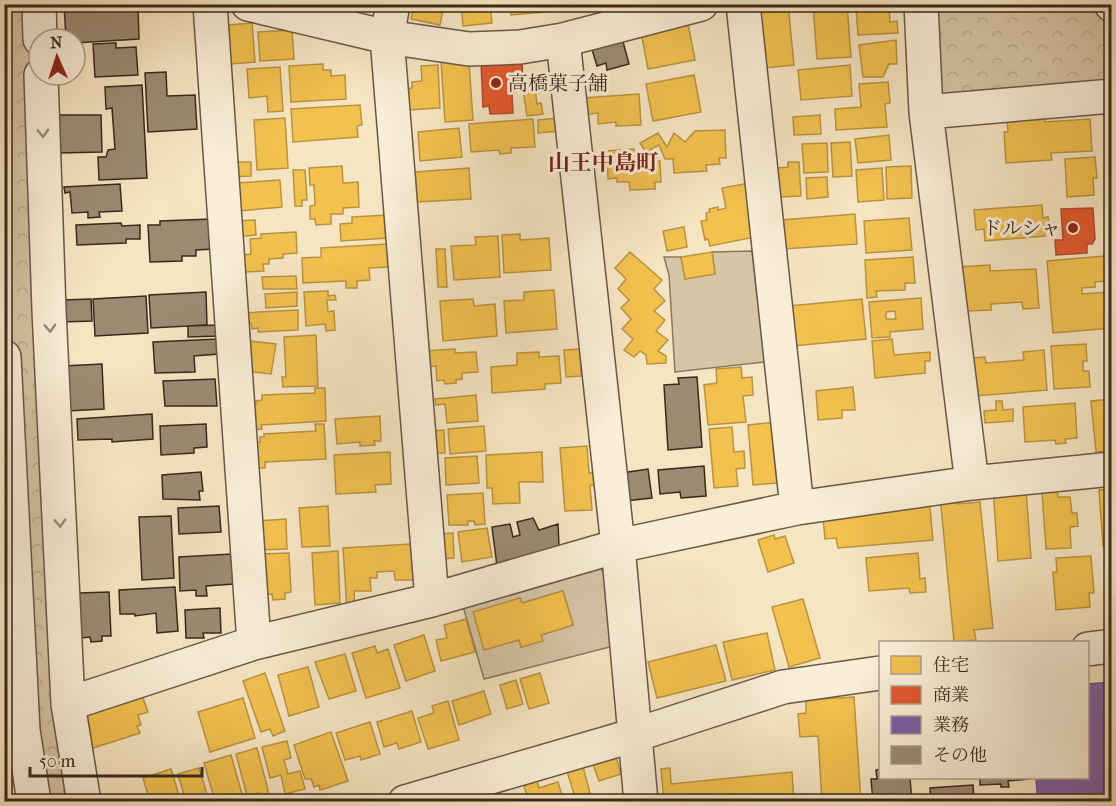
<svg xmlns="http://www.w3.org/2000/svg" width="1116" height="806" viewBox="0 0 1116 806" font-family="'IM FELL French Canon','Noto Serif JP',serif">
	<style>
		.grass { fill: #d6c5a6; stroke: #887762; stroke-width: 1.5; fill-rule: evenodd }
		.park { fill: url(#park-crowns); stroke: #887762; stroke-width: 1.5 }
		.homes { fill: #f2c14e; stroke: #ba933f; stroke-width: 1.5; fill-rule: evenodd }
		.shops { fill: #e4572e; stroke: #b14929; stroke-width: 1.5 }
		.offices { fill: #7b5ea7; stroke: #674e7e; stroke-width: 1.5 }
		.building { fill: #9b8b73; stroke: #39291d; stroke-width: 1.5 }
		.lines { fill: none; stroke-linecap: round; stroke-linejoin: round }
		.minor-casing { stroke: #685846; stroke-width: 36 }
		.minor { stroke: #f9eed7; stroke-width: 33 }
		.oneway { stroke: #998c7a }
		.poi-dot { fill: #8f2418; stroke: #f9eed7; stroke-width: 2 }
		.labels { text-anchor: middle; stroke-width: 6; stroke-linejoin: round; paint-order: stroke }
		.poi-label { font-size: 20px; fill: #39291d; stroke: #f9eed7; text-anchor: start }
		.quarter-label { font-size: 22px; font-weight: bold; fill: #7a1f14; stroke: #f9eed7 }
	</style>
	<defs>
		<pattern id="park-crowns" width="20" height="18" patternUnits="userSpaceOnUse" patternTransform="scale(1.5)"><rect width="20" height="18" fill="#d6c5a6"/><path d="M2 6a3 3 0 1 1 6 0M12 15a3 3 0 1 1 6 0" fill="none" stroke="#b8a98e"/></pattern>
	</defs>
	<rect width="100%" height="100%" fill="#f6e5c2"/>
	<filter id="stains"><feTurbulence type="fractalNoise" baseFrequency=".00333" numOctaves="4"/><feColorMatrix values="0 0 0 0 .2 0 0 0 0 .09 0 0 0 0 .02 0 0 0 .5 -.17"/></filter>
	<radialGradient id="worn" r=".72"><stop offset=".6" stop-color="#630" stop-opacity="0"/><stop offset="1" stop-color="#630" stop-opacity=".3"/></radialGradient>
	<path class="grass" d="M752,251L765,362L675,372L669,275L664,257H681L685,279L715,274L712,252Z
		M592,562L601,568L606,579L610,647L484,679L461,599ZM563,591L573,625L541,635L542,641L521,647L519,640L520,599L522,603Z"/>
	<path class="park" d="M4,5H31L39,216L78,801H41L12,411L4,261Z
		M930,5H1103L1109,90L936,104Z"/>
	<path class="homes" d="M407,4H444L440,25L411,19L413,10L406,9Z
		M461,4H490L492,23L463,26Z
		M510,4H543L544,12L511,15Z
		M573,4H593L574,9Z
		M762,4H788L794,65L765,68L760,8Z
		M813,4H847L851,57L817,59Z
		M889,5L890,22L897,21L898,33L858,35L856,7Z
		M252,23L255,62L231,64L228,25Z
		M688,24L695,60L648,69L641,32Z
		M292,30L294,59L260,61L258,32Z
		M896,40L897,64H889L883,77H863L859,45Z
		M441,60L469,63L473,120L445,122Z
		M323,64V70H331V76L345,75L346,99L291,102L289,66Z
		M438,65L440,108L409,110L408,89L412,88V82L422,81L421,66Z
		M850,65L852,96L801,100L798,70Z
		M280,67L283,111L268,112L267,96L249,98L247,69Z
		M694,75L701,112L653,121L646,84Z
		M888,82L890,103L885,104L887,127L836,130L835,109L861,107L859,84Z
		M535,88L537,104L541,103L543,114L527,116L523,90Z
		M639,94L641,125L616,126V122L598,124V113L584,115L583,98Z
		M360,105L362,125L357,126L358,137L293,142L291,109Z
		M820,115L821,134L794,135L793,117Z
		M285,118L288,168L257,170L254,120Z
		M558,118L559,131L538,133V120Z
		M1044,118L1045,122L1090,119L1092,151L1051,153L1052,160L1006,163L1004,132H1008L1007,120Z
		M533,119L535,147L511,148V153L500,154L499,150L471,152L469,124Z
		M459,128L462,157L420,161L418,132Z
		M725,130L726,158H719L720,164L706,165L707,171L674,173L673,159H665L659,145L646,152L640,143L658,133L667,147L674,133L685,142L695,131Z
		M889,135L891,160L858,163L855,139Z
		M850,142L852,176L833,177L831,143Z
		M827,143L828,172L804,173L802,144Z
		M634,149L635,162L660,161L661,182H655V189L630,190L629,182H617V178L608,179L607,151Z
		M1095,157L1097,178H1093L1094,195L1067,197L1065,159Z
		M232,162H251V176L232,177Z
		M788,162H799L801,196L779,197L778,168L788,167Z
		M342,166L343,183L358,182L359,207L343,208V214H331V224L316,225L315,219H310V206L315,205L314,185H310L309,168Z
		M911,166L912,198L887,199L886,167Z
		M469,168L471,199L417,202L415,172Z
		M882,168L884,200L858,202L856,170Z
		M293,170H305L307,200H302V206H295Z
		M827,177L828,197L807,199L806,178Z
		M280,180L282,207L239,211L237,183Z
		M749,183L760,236L710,246L708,239L705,240L701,221L707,220L706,213L710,212L709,209L718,207V210L726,208L722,188Z
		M1042,205L1043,218L1048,217L1049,224H1044L1045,236L985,241L984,229L976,230L974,210Z
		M855,214L857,244L783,249L781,220Z
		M387,215L388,226L385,227V232H388L389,238L341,241L340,224L352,223V217Z
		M909,218L912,250L866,253L864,221Z
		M255,220L256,235L237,237L235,221Z
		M684,227L687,247L667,251L663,231Z
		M296,232L297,253L283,254V258L269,259V264H263L264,271L244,272V255L251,254L250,239L261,238V234Z
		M520,234V240L549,238L551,270L504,273L502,235Z
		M498,236L500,277L454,280L451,246L476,245L475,237Z
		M388,244L390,267L369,268L370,280L357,281V288H346V281L303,283L302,258L321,257V248Z
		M436,249H445L447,287H438Z
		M630,252L662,280L654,289L665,301L654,311L665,320L656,331L668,340L658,351L666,356V363L647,364L646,355L640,351L634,357L624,350L633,339L622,329L631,319L621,308L629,300L618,289L626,279L615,268Z
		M712,252L715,274L685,279L681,257Z
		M1104,256L1106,281L1095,282V287L1082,288V294L1109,292L1112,328L1053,333L1047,261Z
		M913,257L915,283H905V290L876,291L877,297L867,298L865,260Z
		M990,265V271L1036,269L1039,308L1023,309L1022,302L991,304V310L966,311L963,276H959L958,267Z
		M296,276L297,289H263L262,277Z
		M554,290L557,329L506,333L504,301L524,300V292Z
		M328,291V296L335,295L336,300H327L328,312L334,311L335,330L326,331L325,324L306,326L304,292Z
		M297,292V306L266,308L265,294Z
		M921,298L923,329L890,332V337L872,338L869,302ZM895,311L896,319H886V312Z
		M473,299L474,306L495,304L497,336L443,341L440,301Z
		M862,299L866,339L793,346L789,306Z
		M298,310V330L258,332V328L252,329L251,323L241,324L240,313Z
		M316,335L318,386L283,387L282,377H286L284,337Z
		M892,339L894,355L930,352V361H925V373L875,378L872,341Z
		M250,341L276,344L271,374L246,371Z
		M1086,344L1087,361H1083V371H1089L1090,387L1054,389L1051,346Z
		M455,349V353L476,352L478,372L462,373V379L456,380V383L445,384L444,380L437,381L436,366L426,367L424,351Z
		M580,349L581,376L566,377L564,350Z
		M1044,350L1047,390L975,396L972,358L985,357L986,363L1024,360L1023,352Z
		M539,352V357L559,356L561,383L545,384V389L492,393L491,367L517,365V353Z
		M741,367L742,378L752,377L753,395L743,396L746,422L708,425L704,385L717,383L716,369Z
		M853,387L855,410H842V418L818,420L816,391Z
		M315,388H325L326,421L261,425L262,429L249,430L248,405H256V401L262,400V395L315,393Z
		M476,395L478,421L447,423L445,404L436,405L435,399Z
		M1112,399V451L1096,452L1091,401Z
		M996,401H1002L1003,410L1013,409V421L985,423L984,411L996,410Z
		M1075,403L1077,438L1065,439L1066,443L1056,444L1055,440L1025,442L1023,407Z
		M380,416L381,441H374L375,445L360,446V442L337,444L335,419Z
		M775,422L776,433H772L777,483L753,485L748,425Z
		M315,424H324L326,459L265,462V468H252L250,442H260V437H264V434L316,431Z
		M484,426L486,451L450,454L448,429Z
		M732,427L734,452L744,451L745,468L736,469L738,486L714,488L709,429Z
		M444,430L445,453H431L430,431Z
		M587,446L589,473H593L594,485H590L592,510L565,511L560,448Z
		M390,452L391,484L375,485L376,492L336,494L334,455Z
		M542,452L543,482H519L520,503L493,504L492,488H487L486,455Z
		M477,456L479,483L446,485L445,458Z
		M993,487L1026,489L1031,558L998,561Z
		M1112,489V545L1103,546L1099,490Z
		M1057,491L1058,497H1070L1072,513H1077L1078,526L1070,527L1071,548L1046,549L1042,492Z
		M483,493L485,524L475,525L474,521H468V525H449L447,495Z
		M956,494L957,504L980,502L993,628L974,630L976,640L954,642L940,496Z
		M929,498L933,540L838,548L836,538L825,539L822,508Z
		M328,506L330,546L302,547L299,508Z
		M286,519L287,549L259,550L258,521Z
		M487,528L492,557L462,562L458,532Z
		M453,533L454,558L439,559L437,534Z
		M774,535L775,539L785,536L794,563L768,572L758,540Z
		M411,544L413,580H395L394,571L377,572V578H370L371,591H354L355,609H347L343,548Z
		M338,551L340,603L315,605L312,553Z
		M289,553L291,592L285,593V599L273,600L272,594L261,595L259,554Z
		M918,553L920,579L925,578L926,592L910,593L909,588L869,591L866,558Z
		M1091,556L1094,593H1089L1090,607L1056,610L1053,572H1057L1056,558Z
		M563,591L573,625L541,635L543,641L521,647L519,640L484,650L473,612L520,598L522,603Z
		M803,599L820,658L789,667L772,607Z
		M466,619L475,652L441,661L436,640L447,638L444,625Z
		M767,633L775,670L732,680L723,642Z
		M424,635L435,671L406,681L394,645Z
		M716,645L726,681L657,698L648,662Z
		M375,646L377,653L388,649L400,688L366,698L352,653Z
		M345,654L356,691L329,699L315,662Z
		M308,667L319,707L289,716L278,675Z
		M265,673L285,731L273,736L270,729L261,732L243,681Z
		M540,673L549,703L529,709L520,679Z
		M516,680L523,704L507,709L500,685Z
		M484,691L491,714L459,725L452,701Z
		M142,695L148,712L138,715L141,725L137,726L140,733L90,749L84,730L90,728L86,714Z
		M854,697L861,802H822L818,736L800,737L798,714L806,713V700Z
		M243,698L255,738L210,752L198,712Z
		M448,701L459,740L428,749L418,718L434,713L432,706Z
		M412,711L421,742L399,749L397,743L384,747L377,722Z
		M370,722L380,754L361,760L360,756L345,760L336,733Z
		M331,732L348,781L320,790L319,785L314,787L311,779H305L294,745Z
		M287,741L291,758L284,760L288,774L300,771L305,789L285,794L281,775L270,778L262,747Z
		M257,748L269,794L260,796L259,793L247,796L236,754Z
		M231,755L242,794L215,801L204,763Z
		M616,757L621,774L599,781L591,759Z
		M573,765L575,770L583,767L590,793L575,797L566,768Z
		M199,768L209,801L186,802L178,774Z
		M670,768L671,784L792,772L794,802H664L661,769Z
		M171,769L181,802H150L143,778Z
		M537,781L539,788L558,782L564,802H529L524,786Z
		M619,796L620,802H600Z"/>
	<path class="shops" d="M522,60L523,86H516V92L512,93L513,113L490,114L489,106L483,107L481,62Z
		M1093,208L1095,239L1092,244H1087V253L1056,255L1055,240H1063L1061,209Z"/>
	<path class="offices" d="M1112,682V799L1084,802H1038L1036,778H1088V684Z"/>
	<path class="building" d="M64,4H88L89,11L138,8L139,39L75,43V39H66Z
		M622,38L629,64L607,70L606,63L597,66L591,46Z
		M116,43V48L136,47L138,75L95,77L93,44Z
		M166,72L167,96L195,95L197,129L148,132L145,73Z
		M142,85L147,178L99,180L98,157H106L108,150L115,149L112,108L106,109L105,87Z
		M58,115H101L102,152L59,153Z
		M120,184L122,211L99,212L100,217L88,218V212L72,213L70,192L65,193L64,187Z
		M212,219L214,249L196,250V256H182V261L150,262L148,225H160V221Z
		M121,223L122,226L140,225V239H126V243L77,245L76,225Z
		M206,292L207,325L151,328L149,295Z
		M146,296L148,333L95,336L93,299Z
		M91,299L92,321L62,322V300Z
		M219,325L220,336L188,337V326Z
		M218,339L219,354L194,356L195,372L155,373L153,342Z
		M102,364L104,409L67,411L64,366Z
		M697,377L702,447L668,450L664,385L679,384L678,378Z
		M215,379L217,406H165L163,381Z
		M152,414L153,439L112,442V439L78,440L77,419Z
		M206,424L207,447L194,448V453L161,455L160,426Z
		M704,466L706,496L681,498L680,492L660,494L658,470Z
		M648,469L652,498L625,501L622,473Z
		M201,472L203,491H199L200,500L163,499L162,475Z
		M219,506L221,532L179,534L178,508Z
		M171,516L174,578L142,580L139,517Z
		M533,518L539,530L558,524L559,547L497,566L492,527L510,524L513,537L520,535L517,522Z
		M232,554L234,584L206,586L207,596H196V590L180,591L179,557Z
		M175,587L178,631L157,633L156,613L135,616V614H120L119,590Z
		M109,592L111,636H102V641L91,642L90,637L81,638L79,593Z
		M220,608L221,633H203L204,638H186L185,610Z
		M880,769V778H910L912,802H873L871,779H877L876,770Z
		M980,778H1029V779L1008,781L1009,787H1001V784L980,785Z
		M973,785L974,802H931L930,788Z"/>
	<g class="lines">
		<g class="minor-casing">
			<path id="minor" d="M39,4L40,39
				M210,4L254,643
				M248,4L387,37L469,49L520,47L563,40L701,4
				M393,4L387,37L432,600
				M743,4L797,508
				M921,4L926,112L972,483
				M1111,4L1112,5
				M563,40L618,546L641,802
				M41,75L49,311L68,704L84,802
				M926,112L1112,96
				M4,357L23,730L34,802
				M1088,649L1112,646
				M68,704L254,643L432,600L618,546L797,508L972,483L1112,469
				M405,802L635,735L783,687L880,673"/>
		</g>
		<use href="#minor" class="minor"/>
	</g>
	<defs><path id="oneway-chevron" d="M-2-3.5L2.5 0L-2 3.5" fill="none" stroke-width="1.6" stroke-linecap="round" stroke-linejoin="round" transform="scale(1.5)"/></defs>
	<g class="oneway">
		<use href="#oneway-chevron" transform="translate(43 133) rotate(88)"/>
		<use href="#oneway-chevron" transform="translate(50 328) rotate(87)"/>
		<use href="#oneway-chevron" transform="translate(60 523) rotate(87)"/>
	</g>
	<g class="poi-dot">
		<circle cx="496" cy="83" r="6"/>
		<circle cx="1073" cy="228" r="6"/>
	</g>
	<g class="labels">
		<g class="poi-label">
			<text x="508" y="90">高橋菓子舗</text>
			<text x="1061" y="235" text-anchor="end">ドルシャ</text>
		</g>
		<g class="quarter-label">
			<text x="603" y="170">山王中島町</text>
		</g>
	</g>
	<rect width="1116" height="806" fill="none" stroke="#f6e5c2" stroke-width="24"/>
	<rect x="6" y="6" width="1104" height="794" fill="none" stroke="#39291d" stroke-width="3"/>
	<rect x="12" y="12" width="1092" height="782" fill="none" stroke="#39291d" stroke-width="1.5"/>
	<rect x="879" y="641" width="210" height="138" fill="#f9eed7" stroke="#ac9f8d" stroke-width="1.5"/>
	<rect x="891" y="656" width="30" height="18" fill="#f2c14e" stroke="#ac9f8d" stroke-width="1.5"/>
	<text x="933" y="671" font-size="18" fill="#39291d">住宅</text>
	<rect x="891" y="686" width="30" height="18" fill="#e4572e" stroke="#ac9f8d" stroke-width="1.5"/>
	<text x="933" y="701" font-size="18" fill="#39291d">商業</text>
	<rect x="891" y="716" width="30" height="18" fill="#7b5ea7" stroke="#ac9f8d" stroke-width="1.5"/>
	<text x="933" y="731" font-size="18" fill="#39291d">業務</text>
	<rect x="891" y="746" width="30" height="18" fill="#9b8b73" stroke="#ac9f8d" stroke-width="1.5"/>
	<text x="933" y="761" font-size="18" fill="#39291d">その他</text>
	<g transform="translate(57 57) rotate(357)"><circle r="28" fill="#f9eed7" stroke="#ac9f8d" stroke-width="1.5"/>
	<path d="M0-4.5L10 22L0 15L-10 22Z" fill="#8f2418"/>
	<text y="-9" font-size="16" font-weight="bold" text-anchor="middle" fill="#39291d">N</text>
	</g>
	<path d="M30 767v9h172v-9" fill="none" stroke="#39291d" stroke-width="3"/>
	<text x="39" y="767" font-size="18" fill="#39291d" stroke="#f9eed7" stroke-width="4.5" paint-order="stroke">50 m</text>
	<rect width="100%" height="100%" filter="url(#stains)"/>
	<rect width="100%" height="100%" fill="url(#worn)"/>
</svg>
